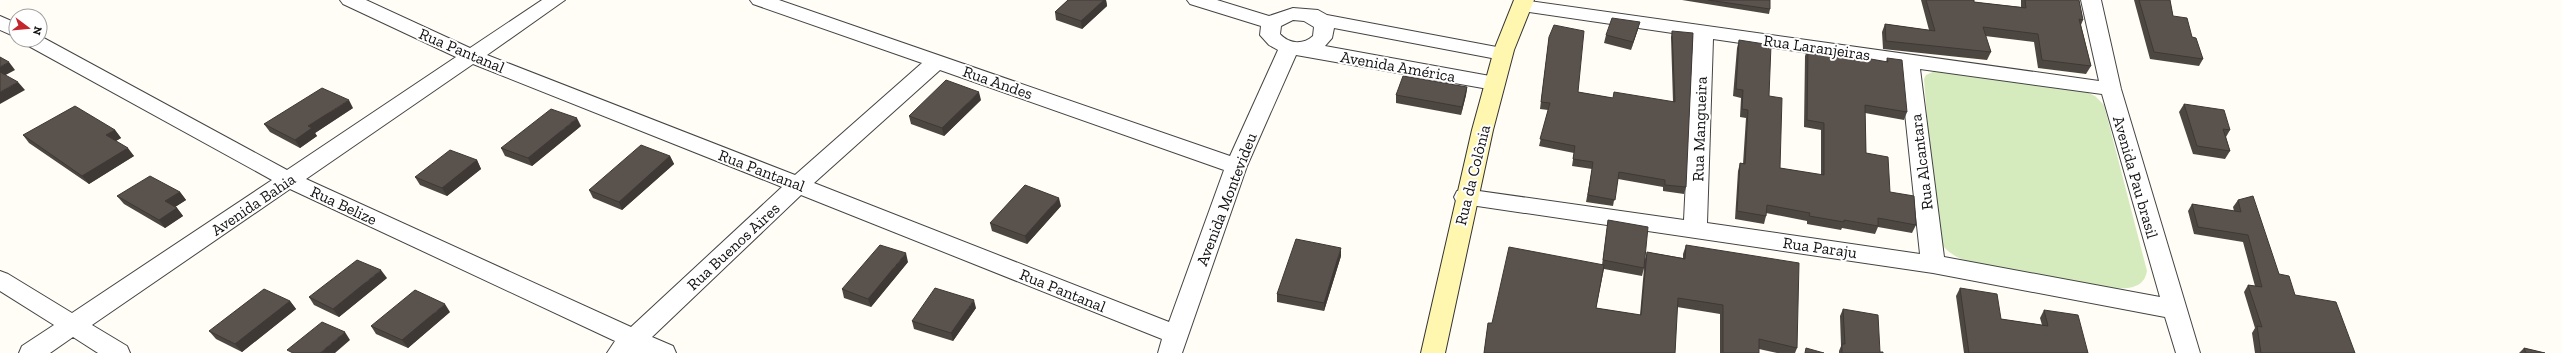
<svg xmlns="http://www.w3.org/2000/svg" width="2562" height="353" viewBox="0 0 2562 353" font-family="'Zilla Slab',serif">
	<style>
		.green { fill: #d5ebbd }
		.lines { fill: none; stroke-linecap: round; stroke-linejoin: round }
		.street-casing { stroke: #444; stroke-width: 2 }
		.secondary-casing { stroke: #333; stroke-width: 2 }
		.street { fill: #fff; fill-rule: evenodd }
		.secondary { fill: #fff6b0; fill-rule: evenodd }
		.wall { fill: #4d4742; fill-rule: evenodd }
		.shaded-wall { fill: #3f3936 }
		.building { fill: #5a524d; stroke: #3f3936 }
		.labels { text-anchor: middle; stroke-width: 4; stroke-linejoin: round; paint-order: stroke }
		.street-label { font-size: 16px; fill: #111; stroke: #fff }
	</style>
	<rect width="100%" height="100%" fill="#fffdf5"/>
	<path class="green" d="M1937,70L2082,90L2095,96L2104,105L2147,271C2144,288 2129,289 2114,288L1970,262C1954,257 1942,250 1936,233L1924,79L1926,75Z"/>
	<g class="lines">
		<g class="street-casing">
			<path id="street" d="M340,0H366L470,48L542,0H565L487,55L795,175L922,63L753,4L750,0H779L1230,156L1278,50L1269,45L1260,35L1261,26L1190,4L1187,0H1217L1269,16L1293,8L1318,10L1327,15L1502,48L1509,50L1512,54L1509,58L1502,60L1334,28L1332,38L1325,46L1501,78L1504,83L1501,88L1494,90L1296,55L1247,166L1182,353H1158L1162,339L801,195L652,337L673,346L676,353H607L615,341L290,189L92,325L127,346L130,353H98L73,337L50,353H19L22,346L54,325L0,291V271L8,274L72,313L272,180L25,44L22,40H40V36L287,170L456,57L343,4ZM1293,20L1304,21L1314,27L1313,36C1303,45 1289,44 1280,34L1281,26ZM473,64L782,187L631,327L306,179ZM940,70L1224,170L1169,322L814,183Z
				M1522,0L2099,81L2081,0H2101L2121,89L2200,353H2176L2165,317L1933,273L1457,203L1454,197L1457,191L1465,189L1684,220L1693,36L1515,10L1512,6L1515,2ZM1713,39L1900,66L1920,254L1707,223ZM1920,69L2102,94L2160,297L1944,257Z
				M0,16L16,23V37L0,30Z"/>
		</g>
		<g class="secondary-casing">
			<path id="secondary" d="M1514,0H1534L1514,50L1493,130L1445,353H1421L1472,130L1494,50Z"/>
		</g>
		<use href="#street" class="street"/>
		<use href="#secondary" class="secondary"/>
	</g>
	<path class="wall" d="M1068,0H1106L1107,6L1082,29L1056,20L1055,12Z
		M1682,0H1770V9L1769,14Z
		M1921,0H1974V2L2021,7V0H2079L2083,20L2081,25L2091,66L2086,74L2038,68L2034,42L1985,36L1991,52L1987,60L1883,49L1882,32L1885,24L1929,30Z
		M2134,0H2170L2173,16L2192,37L2203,59L2199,66L2150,59Z
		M1638,29L1631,50L1604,43L1606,35Z
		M1672,31L1686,187L1684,194L1663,191V187L1618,179L1613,206L1586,202L1592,169L1572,166L1574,153L1539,146L1548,110L1540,109L1549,37L1578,92L1613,98L1673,102L1671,37Z
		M1739,40L1769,96L1780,168L1821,175V130L1804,127L1805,56L1808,48L1886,62L1887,58L1907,112L1904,120L1865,113L1866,153L1890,192L1916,225L1912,233L1878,227L1875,234L1842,228L1841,230L1807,224V221L1766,213V216L1764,224L1735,219L1738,171L1740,163L1743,164L1746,118L1740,117L1741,98L1733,96L1737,48Z
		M1467,87L1466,95L1461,115L1396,103V95Z
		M981,100L944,136L911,124L909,116Z
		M2184,104L2230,130L2226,137L2230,151L2225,159L2193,154L2179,112Z
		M353,108L315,133L317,136L300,148L270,132L264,124Z
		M581,126L532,166L505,156L501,148Z
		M115,130L121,138L116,141L134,156L89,184L29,143L23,135Z
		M670,156L674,164L622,210L593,198L589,190Z
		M477,160L481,169L447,196L420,185L415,177Z
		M180,192L186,200L175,207L177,208L183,216L165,228L124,204L117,196Z
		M2238,200L2279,274L2295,295L2355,353H2255L2252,333L2255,328L2244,292L2248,285L2255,286L2243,242L2194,234L2188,211L2192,204L2234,211L2233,207Z
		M1061,206L1027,244L992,231L990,223Z
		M1608,220L1645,259L1647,252L1683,258V254L1686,245L1797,348L1795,353H1777L1759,349V353H1720V314L1677,307L1675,353H1484L1488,323H1492L1602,265L1607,228ZM1644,268L1640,315L1596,308L1604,269L1642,276Z
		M1341,256L1324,311L1277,302V294Z
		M908,262L871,307L844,298L842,289Z
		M387,278L339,317L314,305L309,297Z
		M1960,288L2001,319L2042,325L2040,318L2044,310L2088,353H1964L1956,296Z
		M290,301L296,309L242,352L216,339L209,331Z
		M976,308L953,341L914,329L912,321Z
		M1843,309L1880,352L1883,353H1839V351L1841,346L1840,316Z
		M450,312L408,348L376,334L371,326Z
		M2524,348L2545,353H2519Z"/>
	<path class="shaded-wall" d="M1104,0H1106L1107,6L1082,29L1081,21Z
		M1640,22L1638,29L1631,50L1633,42Z
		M9,62L15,70L2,77L0,74V67Z
		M18,82L25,90L0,104V92Z
		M1467,87L1466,95L1461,115L1462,107Z
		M979,92L981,100L944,136L942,128Z
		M349,100L353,108L315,133L317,136L300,148L295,140L308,126Z
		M577,118L581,126L532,166L528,158Z
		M115,130L121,138L112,143L106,135Z
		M128,148L134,156L89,184L82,176Z
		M670,156L674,164L622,210L619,202Z
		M477,160L481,169L447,196L442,188Z
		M180,192L186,200L172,209L165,201Z
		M1059,198L1061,206L1027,244L1025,236Z
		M177,208L183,216L165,228L159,220Z
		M1341,248V256L1324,311V303Z
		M906,253L908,262L871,307L868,299Z
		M381,270L387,278L339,317L333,309Z
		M974,300L976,308L953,341L951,333Z
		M290,301L296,309L242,352L235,344Z
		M445,304L450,312L408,348L402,340Z
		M345,332L350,340L335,353H320Z"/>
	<path class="building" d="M1068,0H1104L1081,21L1055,12Z
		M1708,0H1770V9Z
		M1926,0H1974V2L2026,8L2025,0H2079L2083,20L2079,19L2091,66L2042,60L2038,34L1983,27L1991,52L1886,41L1885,24L1935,31Z
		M2139,0H2170L2173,16L2187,18L2192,37L2196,38L2203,59L2154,52Z
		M1612,18L1640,22L1633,42L1606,35Z
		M1554,25L1584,31L1578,92L1613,98L1614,92L1675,102L1672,31L1693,33L1686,187L1665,185V180L1619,172L1615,200L1588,195L1593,162L1573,159L1575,146L1540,139L1550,103L1541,102L1549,37Z
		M1739,40L1771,45L1769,96L1782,98L1780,168L1824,175V123L1807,120L1808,48L1888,62L1887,58L1902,60L1907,112L1865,105L1866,153L1888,157L1890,192L1914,196L1916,225L1878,218V226L1844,220V222L1809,216L1810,213L1767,205L1766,216L1737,211L1740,163L1745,164L1748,110L1742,109L1743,90L1736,89Z
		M0,57L9,62L0,67Z
		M0,72L18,82L0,92Z
		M1403,76L1467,87L1462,107L1396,95Z
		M946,80L979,92L942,128L909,116Z
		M322,88L349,100L308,126L312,128L295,140L264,124Z
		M2184,104L2224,110L2230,130L2223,129L2230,151L2197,146Z
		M75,106L115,130L106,135L128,148L82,176L23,135Z
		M551,109L577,118L528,158L501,148Z
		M641,145L670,156L619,202L589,190Z
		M450,150L477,160L442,188L415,177Z
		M150,176L180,192L165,201L177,208L159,220L117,196Z
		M1025,185L1059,198L1025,236L990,223Z
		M2253,196L2279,274L2289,276L2295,295L2336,302L2355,353H2261L2257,326L2262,327L2248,285L2262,287L2248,235L2198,227L2192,204L2241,212L2238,200Z
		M1608,220L1648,227L1644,268L1603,260Z
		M1296,239L1341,248L1324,303L1277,294Z
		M880,245L906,253L868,299L842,289Z
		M1686,245L1799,263L1797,348L1759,339V353H1723V305L1678,298L1675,353H1484L1488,323H1492L1509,247L1604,265L1596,308L1641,315L1647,252L1685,259Z
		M357,260L381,270L333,309L309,297Z
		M935,288L974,300L951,333L912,321Z
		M1960,288L1997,294L2001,319L2048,326L2044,310L2078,315L2088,353H1969Z
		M264,289L290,301L235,344L209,331Z
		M415,290L445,304L402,340L371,326Z
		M1843,309L1878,315L1880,352H1883V353H1842V344H1845Z
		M322,322L345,332L320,353H293L287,350Z
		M1806,348L1824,353H1805Z
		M2524,348L2545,353H2526Z"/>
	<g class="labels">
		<g class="street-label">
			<text transform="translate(1817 47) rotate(8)" y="6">Rua Laranjeiras</text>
			<text transform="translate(462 50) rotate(23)" y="6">Rua Pantanal</text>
			<text transform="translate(1398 66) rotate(10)" y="6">Avenida América</text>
			<text transform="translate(998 82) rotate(19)" y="6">Rua Andes</text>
			<text transform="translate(1699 129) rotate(-88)" y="6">Rua Mangueira</text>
			<text transform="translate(1921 162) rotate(-97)" y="6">Rua Alcantara</text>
			<text transform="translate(762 170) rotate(21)" y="6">Rua Pantanal</text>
			<text transform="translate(1472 175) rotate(-76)" y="6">Rua da Colônia</text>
			<text transform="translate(2136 177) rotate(74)" y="6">Avenida Pau brasil</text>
			<text transform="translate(1226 199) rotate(-69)" y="6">Avenida Montevideu</text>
			<text transform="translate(253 204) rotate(-34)" y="6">Avenida Bahia</text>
			<text transform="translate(344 205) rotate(25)" y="6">Rua Belize</text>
			<text transform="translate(733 246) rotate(-43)" y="6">Rua Buenos Aires</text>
			<text transform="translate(1820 247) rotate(8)" y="6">Rua Paraju</text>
			<text transform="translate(1063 290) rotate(22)" y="6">Rua Pantanal</text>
		</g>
	</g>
	<g transform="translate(28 28) rotate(106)"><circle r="19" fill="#ffffff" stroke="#a0a0a0"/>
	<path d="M0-3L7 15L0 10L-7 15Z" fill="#c4262e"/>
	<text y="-6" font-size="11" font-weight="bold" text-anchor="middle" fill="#111111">N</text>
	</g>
</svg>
